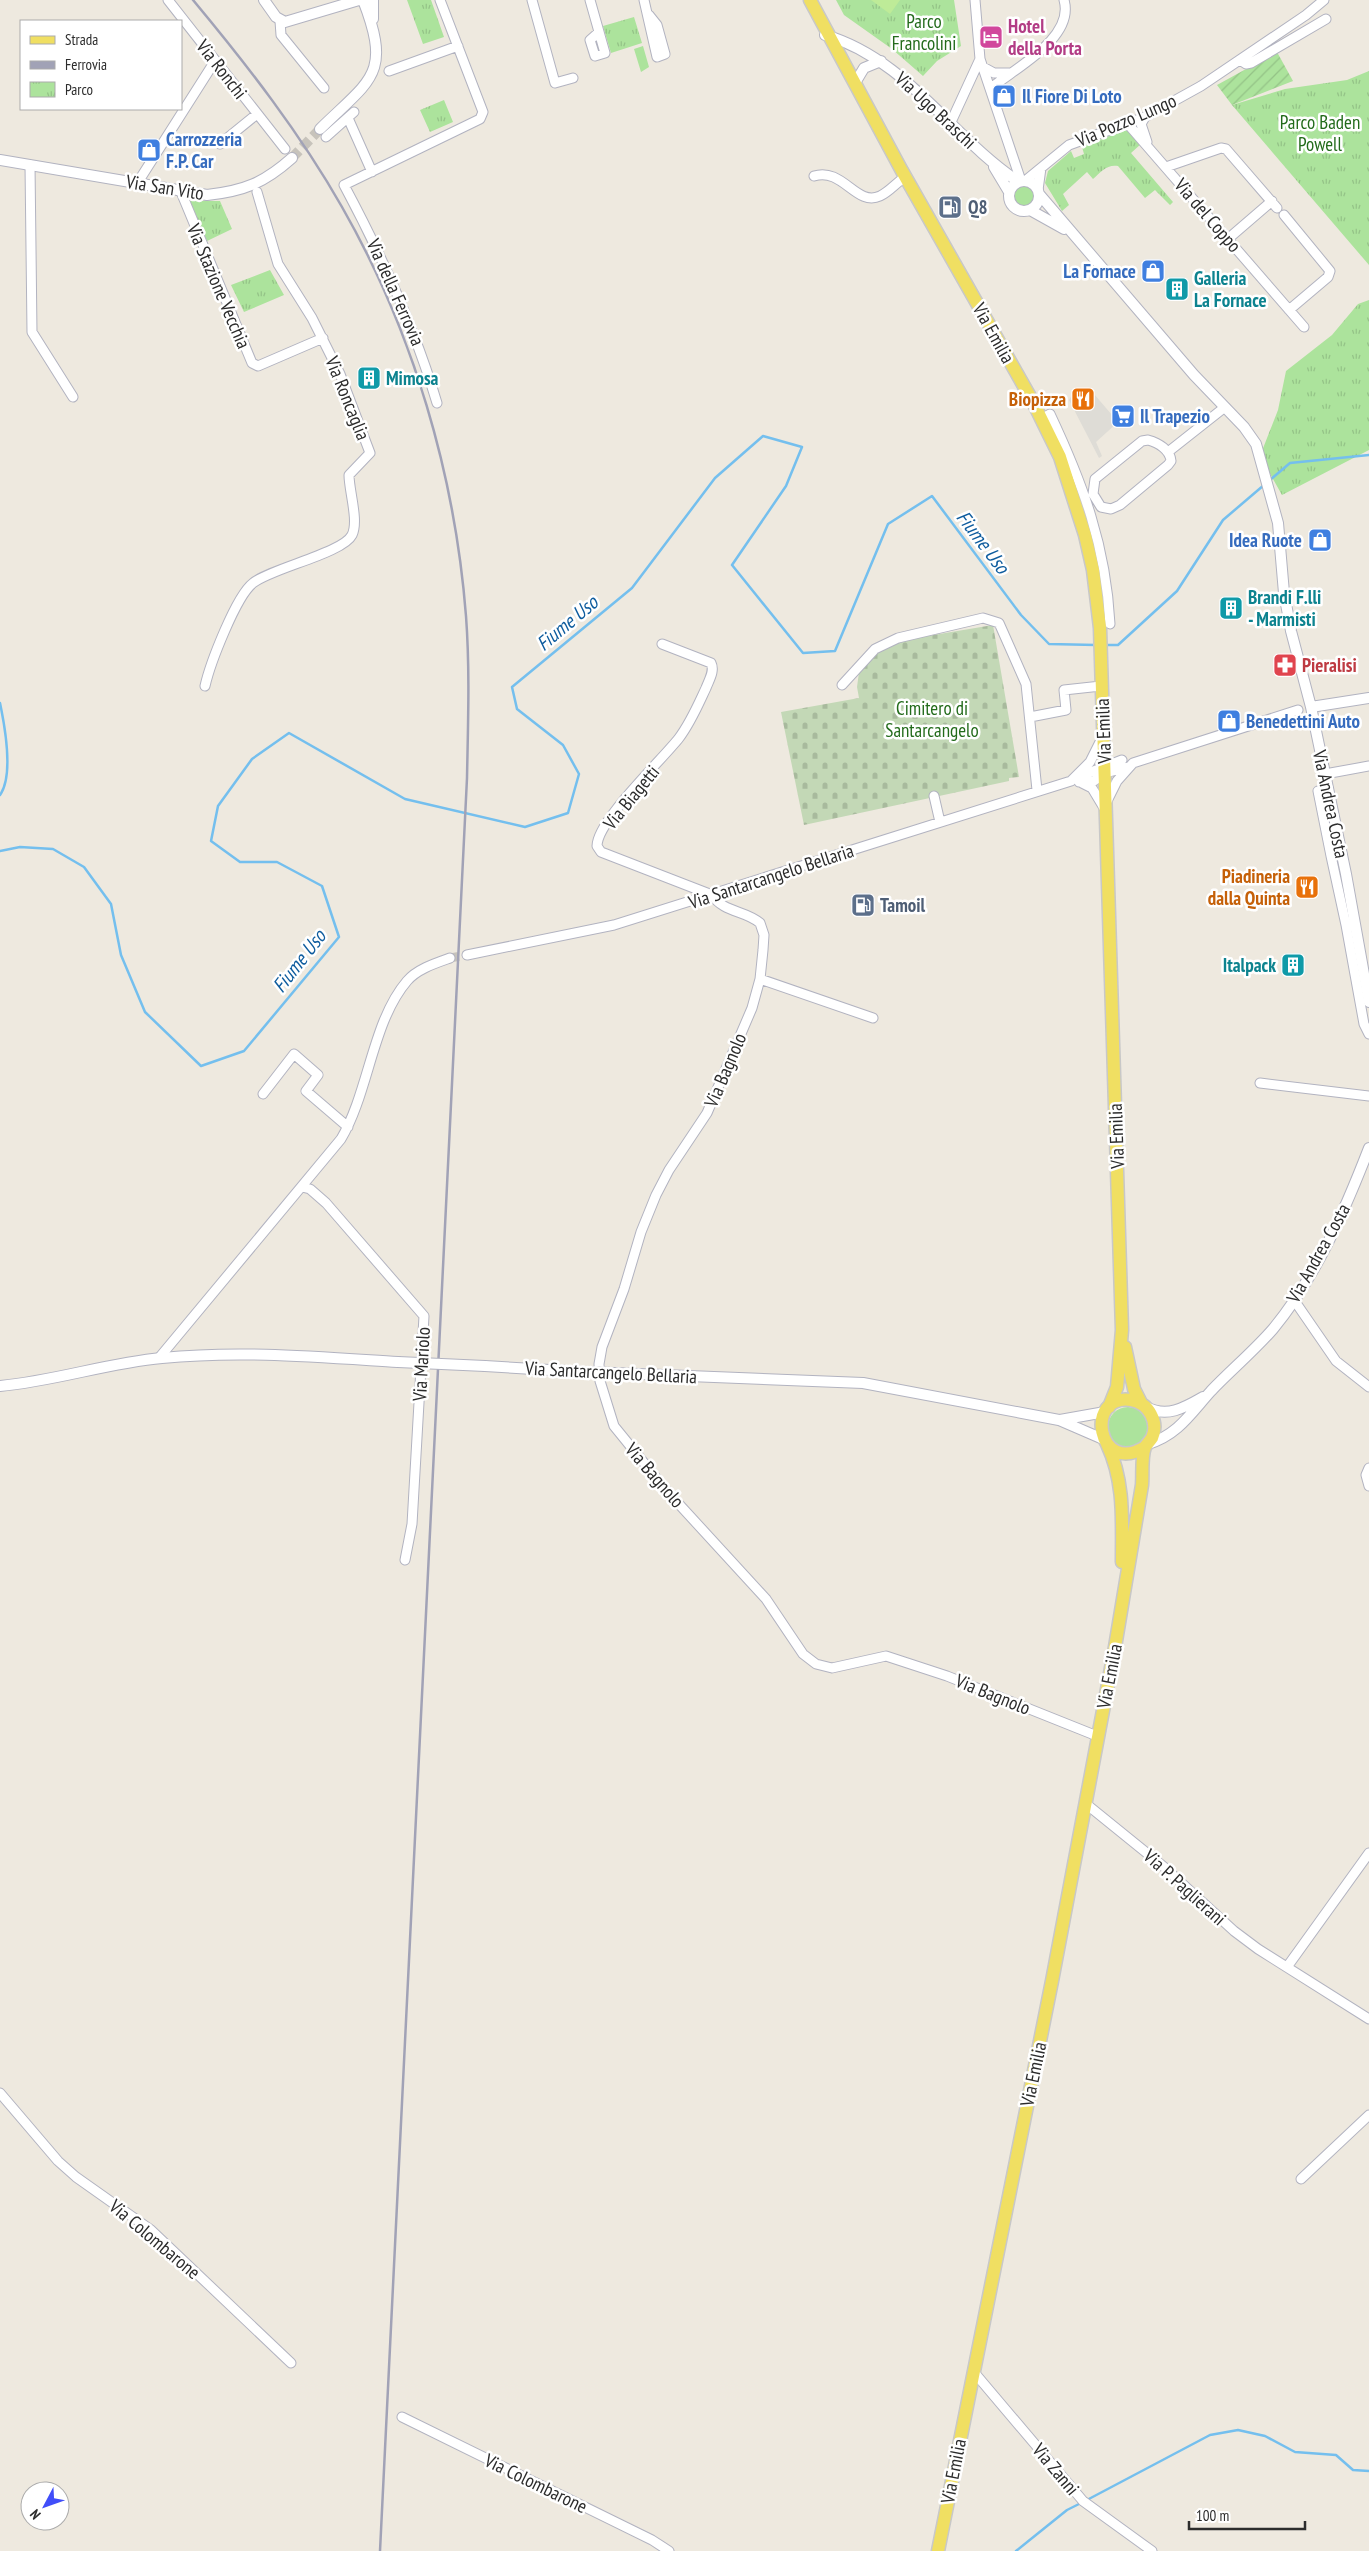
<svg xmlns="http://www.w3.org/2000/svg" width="1369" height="2551" viewBox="0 0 1369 2551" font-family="'PT Sans Narrow',sans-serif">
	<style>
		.grass { fill: #ace39c }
		.cemetery { fill: url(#cemetery-stones) }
		.park { fill: url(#park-tufts) }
		.garden { fill: url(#garden-furrows) }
		.pitch { fill: #beeb98 }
		.plaza { fill: #dedcd6 }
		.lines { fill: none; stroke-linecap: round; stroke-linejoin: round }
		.stream { stroke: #74bfee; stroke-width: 2.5 }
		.minor-tunnel { stroke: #c7c3bb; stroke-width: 9; stroke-dasharray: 9 4.5; stroke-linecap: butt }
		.tertiary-tunnel { stroke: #c7c3bb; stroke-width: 10; stroke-dasharray: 10 5; stroke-linecap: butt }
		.minor-casing { stroke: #b2b3c0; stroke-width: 11 }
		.tertiary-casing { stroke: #b2b3c0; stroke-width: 12 }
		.primary-casing { stroke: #c8c8c8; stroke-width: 15 }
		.minor { stroke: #fff; stroke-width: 9 }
		.tertiary { stroke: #fff; stroke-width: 10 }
		.primary { stroke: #f0df62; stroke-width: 12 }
		.rail { stroke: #a1a2b6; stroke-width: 2.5 }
		.tertiary-bridge-casing { stroke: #b2b3c0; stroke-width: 12; stroke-linecap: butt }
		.tertiary-bridge { stroke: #fff; stroke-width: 10 }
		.labels { text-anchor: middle; stroke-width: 5; stroke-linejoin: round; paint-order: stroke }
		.park-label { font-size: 19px; fill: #236b1b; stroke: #fff }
		.hotel-label { font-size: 19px; font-weight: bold; fill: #b23c85; stroke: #fff; text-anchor: start }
		.street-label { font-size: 19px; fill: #2c2c2c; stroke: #fff }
		.shop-label { font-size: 19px; font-weight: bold; fill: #366cbe; stroke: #fff; text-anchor: start }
		.service-label { font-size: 19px; font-weight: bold; fill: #4e5e75; stroke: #fff; text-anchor: start }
		.culture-label { font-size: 19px; font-weight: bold; fill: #0d838f; stroke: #fff; text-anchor: start }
		.food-label { font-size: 19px; font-weight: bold; fill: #c56008; stroke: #fff; text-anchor: end }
		.health-label { font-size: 19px; font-weight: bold; fill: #be3a42; stroke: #fff; text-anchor: start }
		.water-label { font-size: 20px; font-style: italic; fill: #0e5c9e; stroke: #fff }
	</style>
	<defs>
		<pattern id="cemetery-stones" width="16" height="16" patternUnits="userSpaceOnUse" patternTransform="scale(1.25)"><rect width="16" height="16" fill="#c3d8b6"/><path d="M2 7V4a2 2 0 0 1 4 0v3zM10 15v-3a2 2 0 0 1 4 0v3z" fill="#a8ba9d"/></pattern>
		<pattern id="park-tufts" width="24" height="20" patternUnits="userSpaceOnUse" patternTransform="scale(1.25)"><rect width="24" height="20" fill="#ace39c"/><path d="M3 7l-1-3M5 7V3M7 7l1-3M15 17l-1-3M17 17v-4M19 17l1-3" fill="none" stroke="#94c387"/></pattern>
		<pattern id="garden-furrows" width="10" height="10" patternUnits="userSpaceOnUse" patternTransform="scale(1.25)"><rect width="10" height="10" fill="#ace39c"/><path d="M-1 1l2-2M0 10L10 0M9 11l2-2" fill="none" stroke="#94c387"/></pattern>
	</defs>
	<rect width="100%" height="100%" fill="#eee9df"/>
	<path class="grass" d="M643,46L649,67L641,72L634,49Z
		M1012 196a11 11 0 1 1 22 0a11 11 0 1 1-22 0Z
		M1108 1427a20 20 0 1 1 40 0a20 20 0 1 1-40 0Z"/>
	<path class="cemetery" d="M993,625L1019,777L1009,778V781L804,825L781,712L859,698L857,687L860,665L886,643Z"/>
	<path class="park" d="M407,0H431L444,37L423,44Z
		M836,0H954L961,46L937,61L923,76L892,49L844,15Z
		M634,17L642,43L611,53L603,26Z
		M1369,71V265L1232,105L1285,89L1347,80Z
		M444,100L453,122L430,132L420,110Z
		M1124,130L1131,132L1141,144L1131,153L1173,202L1170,205L1155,190L1145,198L1118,166C1107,164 1101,172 1093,179L1087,172L1063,194L1069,205L1062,211L1045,183L1048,171L1071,151L1074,158L1084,154L1082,147Z
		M190,201H220L232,229L207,241Z
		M270,270L284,295L244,312L231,285Z
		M1369,300V450L1282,495L1260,456L1278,410L1286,371L1332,335L1358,304Z"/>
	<path class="garden" d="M1277,52L1293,81L1232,105L1217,85Z"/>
	<path class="pitch" d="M871,0H900L890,14Z"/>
	<path class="plaza" d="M1094,394L1118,422L1096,442L1102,456L1099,458L1069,400L1072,395L1078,409Z"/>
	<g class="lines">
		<path class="stream" d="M1270,480L1290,463L1369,455
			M1104,645H1118L1177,591L1223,520L1264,485
			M0,703C5,727 14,775 0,795
			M0,851L20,847L53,849L84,867L111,904L121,955L145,1012L201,1066L244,1051L339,937L322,886L277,862H240L211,841L218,806L252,759L289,733L405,799L525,827L568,813L579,774L563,745L517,709L512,687L632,588L715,478L763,436L802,447L786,486L732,565L803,653L835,651L888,524L932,496L1021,615L1049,644L1096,645
			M1085,2501L1210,2435L1238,2430L1265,2436L1295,2452L1336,2455L1353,2470L1369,2471
			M1016,2551L1067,2510L1081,2503"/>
		<path class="minor-tunnel" d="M450,958L467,955"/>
		<path class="tertiary-tunnel" d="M292,158L320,129"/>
		<g class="minor-casing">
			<path id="minor" d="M168,0L285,149
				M532,0L555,83L573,78
				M590,0L605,53L595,56L590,40L599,32
				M644,0L657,57L665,54L657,25L649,15
				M975,0L980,59L1021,181
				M280,21L281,35L324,88
				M1240,60L1246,64L1251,63L1326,19
				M983,67L994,73H1009
				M389,71L458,46
				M991,88C1015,68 1075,38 1064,0
				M1145,117L1141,124L1147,142
				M348,118L372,172
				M951,122L980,59
				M1127,123L1304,327
				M326,137L354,112
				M220,144L257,114
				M30,165L32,332L73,397
				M1166,167L1221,148L1226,149L1277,208
				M814,176C843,167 856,207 880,196C889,192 896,183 905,177
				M1025,181L1069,145L1145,117L1201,86L1306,15L1324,0
				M138,182L215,61
				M1038,190L1041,168
				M181,192L252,363L258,366L323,338
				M1284,215L1330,271L1328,277L1289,310
				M1229,238L1272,201
				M437,403C414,326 382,256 344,185L480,119L483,112L440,0
				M1041,419L1050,414C1083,484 1106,546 1110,624
				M1148,440C1159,443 1170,450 1171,461L1168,465L1120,505L1111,509L1101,507L1093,494L1095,479L1142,441Z
				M1168,452L1225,407
				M662,644L711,663C715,671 709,680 706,688C698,705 691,722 679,738C661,761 597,821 597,846L601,852L712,895
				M842,685L875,649L898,638L983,618L999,623L1026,684L1037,790
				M205,686C210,664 236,596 253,583C272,568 343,553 352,535C359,521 349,491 349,475L370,453L340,374L312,318L278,264L257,192
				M1030,717L1066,710L1064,690L1101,686
				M1325,774L1369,766
				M1078,777L1122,760
				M1079,782L1094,781L1104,773L1129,767
				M1082,783L1092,788L1104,808
				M1328,788L1318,791L1331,856L1342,854
				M934,796L940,822
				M1107,801L1117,781L1133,763L1298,710
				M1331,856L1346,925L1350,924
				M712,895C724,913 745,910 760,923L764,935L763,950L760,979L752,1008L707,1113L669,1170L656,1195L641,1232L624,1289L602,1347L599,1364L600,1381L614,1426L666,1490L766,1599L803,1654L816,1664L832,1668L886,1656L947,1676L1097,1736
				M1346,925L1364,1024L1369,1034
				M467,955L614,925L1071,781L1090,762L1102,738
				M760,979L873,1018
				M1260,1083L1369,1096
				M263,1094L294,1054L318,1075L306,1091L348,1127
				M302,1187L310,1189L326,1203L424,1316L412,1524L405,1560
				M1294,1300L1336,1361L1369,1387
				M159,1358L341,1139C369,1092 372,1022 407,981C417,969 436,963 450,958
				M1369,1468L1366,1475L1369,1486
				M1085,1803L1164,1867L1234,1931L1258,1949L1369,2019
				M1287,1967L1369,1853
				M0,2093L58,2161L76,2177L151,2230L291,2363
				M1301,2179L1369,2115
				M973,2371L1083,2501L1152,2551
				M402,2417L652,2540L669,2551"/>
		</g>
		<g class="tertiary-casing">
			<path id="tertiary" d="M264,0L276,17L285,22L359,0
				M373,0V19
				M825,35C907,59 951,137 1019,182
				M855,83L864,68L881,61
				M320,129C371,79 392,75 363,0
				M0,160L207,195C244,191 264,183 292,158
				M994,167L1009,192
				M1009 196a15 15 0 1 1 30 0a15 15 0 1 1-30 0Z
				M1039,194L1194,375L1244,427L1256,444L1278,523L1284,593L1291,631L1311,707L1346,874L1369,1002
				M1030,210L1064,229
				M1311,707L1369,698
				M485,1366L583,1372
				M614,1373L863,1383L1059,1420L1103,1439
				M0,1386C55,1381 107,1363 162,1358C240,1350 319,1357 398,1362
				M1146,1407C1167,1418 1184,1408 1203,1397
				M1060,1420L1105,1412
				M1148,1444C1178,1435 1191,1413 1211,1391C1231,1370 1254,1351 1273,1329C1316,1277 1345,1210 1369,1148"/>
		</g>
		<g class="primary-casing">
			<path id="primary" d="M810,0L902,171L1033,402L1060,457L1085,535L1093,570L1100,628L1122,1330L1117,1387L1109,1407
				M1125,1347L1134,1389L1141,1403
				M1107,1444C1125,1482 1122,1521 1122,1562
				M938,2551L1052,1981L1115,1647L1142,1485C1143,1475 1141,1457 1145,1447C1147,1444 1150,1441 1152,1438C1159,1422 1149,1403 1131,1400C1084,1393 1097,1477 1145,1447"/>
		</g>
		<use href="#minor" class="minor"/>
		<use href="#tertiary" class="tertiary"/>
		<use href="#primary" class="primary"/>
		<path class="rail" d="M193,0C247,65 300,133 342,207C413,331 455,475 466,616C470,670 468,724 467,778L380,2551"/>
		<g class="tertiary-bridge-casing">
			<path id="tertiary-bridge" d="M398,1362L485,1366
				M583,1372L614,1373"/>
		</g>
		<use href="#tertiary-bridge" class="tertiary-bridge"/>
	</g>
	<defs>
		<g id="hotel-square" transform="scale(1.25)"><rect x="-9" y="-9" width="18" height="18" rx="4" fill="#d1479c" stroke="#fff"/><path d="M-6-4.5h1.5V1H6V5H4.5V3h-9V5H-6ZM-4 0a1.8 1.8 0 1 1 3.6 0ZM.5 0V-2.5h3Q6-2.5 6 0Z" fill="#fff"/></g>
		<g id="shop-square" transform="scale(1.25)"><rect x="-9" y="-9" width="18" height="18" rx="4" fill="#3f7fe0" stroke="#fff"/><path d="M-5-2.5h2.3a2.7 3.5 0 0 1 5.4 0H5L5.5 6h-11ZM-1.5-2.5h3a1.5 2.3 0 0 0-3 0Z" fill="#fff"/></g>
		<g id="fuel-square" transform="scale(1.25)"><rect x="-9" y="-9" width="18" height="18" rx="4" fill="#5c6f8a" stroke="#fff"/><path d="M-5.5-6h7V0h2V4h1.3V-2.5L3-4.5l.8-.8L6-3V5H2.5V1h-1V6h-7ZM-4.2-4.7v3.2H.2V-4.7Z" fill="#fff"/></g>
		<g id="building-square" transform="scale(1.25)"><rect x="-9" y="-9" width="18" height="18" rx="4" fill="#0f9aa8" stroke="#fff"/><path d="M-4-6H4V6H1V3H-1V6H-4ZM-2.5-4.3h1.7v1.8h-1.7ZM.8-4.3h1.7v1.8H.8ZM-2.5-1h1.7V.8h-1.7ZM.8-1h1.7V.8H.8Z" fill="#fff"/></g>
		<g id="restaurant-square" transform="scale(1.25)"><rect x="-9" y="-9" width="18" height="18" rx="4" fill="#e8710a" stroke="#fff"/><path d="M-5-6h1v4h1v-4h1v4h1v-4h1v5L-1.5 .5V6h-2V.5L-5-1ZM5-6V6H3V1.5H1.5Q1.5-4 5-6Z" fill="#fff"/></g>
		<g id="supermarket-square" transform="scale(1.25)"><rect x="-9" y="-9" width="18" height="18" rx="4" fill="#3f7fe0" stroke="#fff"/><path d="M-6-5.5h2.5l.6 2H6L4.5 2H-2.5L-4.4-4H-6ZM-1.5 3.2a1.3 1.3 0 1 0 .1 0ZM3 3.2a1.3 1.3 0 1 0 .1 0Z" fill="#fff"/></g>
		<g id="pharmacy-square" transform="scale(1.25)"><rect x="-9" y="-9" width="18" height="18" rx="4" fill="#e0444e" stroke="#fff"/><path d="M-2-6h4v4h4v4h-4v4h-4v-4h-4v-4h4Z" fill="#fff"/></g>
	</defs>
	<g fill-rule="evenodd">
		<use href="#hotel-square" x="991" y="37"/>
		<use href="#shop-square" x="1004" y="96"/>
		<use href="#shop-square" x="149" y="150"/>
		<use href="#fuel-square" x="950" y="207"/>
		<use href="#shop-square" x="1153" y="271"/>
		<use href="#building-square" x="1177" y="289"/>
		<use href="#building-square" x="369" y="378"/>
		<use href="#restaurant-square" x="1083" y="399"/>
		<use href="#supermarket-square" x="1123" y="416"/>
		<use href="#shop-square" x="1320" y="540"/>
		<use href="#building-square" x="1231" y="608"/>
		<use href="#pharmacy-square" x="1285" y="665"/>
		<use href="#shop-square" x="1229" y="721"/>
		<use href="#restaurant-square" x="1307" y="887"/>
		<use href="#fuel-square" x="863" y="905"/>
		<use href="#building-square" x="1293" y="965"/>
	</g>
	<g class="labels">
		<g class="park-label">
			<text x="924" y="28">Parco<tspan x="924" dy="22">Francolini</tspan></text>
			<text x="1320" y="129">Parco Baden<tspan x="1320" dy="22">Powell</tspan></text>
			<text x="932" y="715">Cimitero di<tspan x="932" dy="22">Santarcangelo</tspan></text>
		</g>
		<g class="hotel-label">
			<text x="1008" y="33">Hotel<tspan x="1008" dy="22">della Porta</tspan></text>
		</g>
		<g class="street-label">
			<text transform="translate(222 69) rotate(52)" y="7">Via Ronchi</text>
			<text transform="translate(936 110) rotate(43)" y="7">Via Ugo Braschi</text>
			<text transform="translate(1126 120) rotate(-23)" y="7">Via Pozzo Lungo</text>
			<text transform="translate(165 187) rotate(9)" y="7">Via San Vito</text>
			<text transform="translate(1208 215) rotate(49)" y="7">Via del Coppo</text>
			<text transform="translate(219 286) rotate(67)" y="7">Via Stazione Vecchia</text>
			<text transform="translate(396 292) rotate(66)" y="7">Via della Ferrovia</text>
			<text transform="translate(994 333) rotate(61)" y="7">Via Emilia</text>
			<text transform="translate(348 398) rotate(68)" y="7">Via Roncaglia</text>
			<text transform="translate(1103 731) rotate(-92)" y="7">Via Emilia</text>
			<text transform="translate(631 797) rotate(-51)" y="7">Via Biagetti</text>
			<text transform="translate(1331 804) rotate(78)" y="7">Via Andrea Costa</text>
			<text transform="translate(771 876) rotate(-18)" y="7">Via Santarcangelo Bellaria</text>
			<text transform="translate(725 1070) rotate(-67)" y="7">Via Bagnolo</text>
			<text transform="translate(1116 1136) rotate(-92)" y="7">Via Emilia</text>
			<text transform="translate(1318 1253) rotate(-61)" y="7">Via Andrea Costa</text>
			<text transform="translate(421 1364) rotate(-87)" y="7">Via Mariolo</text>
			<text transform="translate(611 1372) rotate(3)" y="7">Via Santarcangelo Bellaria</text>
			<text transform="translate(655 1475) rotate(49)" y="7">Via Bagnolo</text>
			<text transform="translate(1109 1676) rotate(-79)" y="7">Via Emilia</text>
			<text transform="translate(993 1694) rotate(22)" y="7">Via Bagnolo</text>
			<text transform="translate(1185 1887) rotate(42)" y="7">Via P. Paglierani</text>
			<text transform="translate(1033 2074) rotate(-78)" y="7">Via Emilia</text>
			<text transform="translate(155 2239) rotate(40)" y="7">Via Colombarone</text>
			<text transform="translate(1056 2469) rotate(50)" y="7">Via Zanni</text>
			<text transform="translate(953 2471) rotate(-79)" y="7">Via Emilia</text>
			<text transform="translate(536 2483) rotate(26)" y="7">Via Colombarone</text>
		</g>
		<g class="shop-label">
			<text x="1022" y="103">Il Fiore Di Loto</text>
			<text x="166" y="146">Carrozzeria<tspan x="166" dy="22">F.P. Car</tspan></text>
			<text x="1136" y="278" text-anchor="end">La Fornace</text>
			<text x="1140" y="423">Il Trapezio</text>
			<text x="1302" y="547" text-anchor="end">Idea Ruote</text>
			<text x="1246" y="728">Benedettini Auto</text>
		</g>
		<g class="service-label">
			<text x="968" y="214">Q8</text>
			<text x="880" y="912">Tamoil</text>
		</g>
		<g class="culture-label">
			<text x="1194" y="285">Galleria<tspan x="1194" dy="22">La Fornace</tspan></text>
			<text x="386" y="385">Mimosa</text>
			<text x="1248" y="604">Brandi F.lli<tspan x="1248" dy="22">- Marmisti</tspan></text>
			<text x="1276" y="972" text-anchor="end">Italpack</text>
		</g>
		<g class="food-label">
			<text x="1066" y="406">Biopizza</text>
			<text x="1290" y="883">Piadineria<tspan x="1290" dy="22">dalla Quinta</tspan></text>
		</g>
		<g class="health-label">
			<text x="1302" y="672">Pieralisi</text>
		</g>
		<g class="water-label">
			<text transform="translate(983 542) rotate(53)" y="7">Fiume Uso</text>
			<text transform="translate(567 623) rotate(-40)" y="7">Fiume Uso</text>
			<text transform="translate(299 961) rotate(-52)" y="7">Fiume Uso</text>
		</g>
	</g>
	<rect x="20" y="20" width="162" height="90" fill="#ffffff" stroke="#ababab"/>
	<rect x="30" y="36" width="25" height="8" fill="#f0df62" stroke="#ababab"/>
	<text x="65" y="45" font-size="15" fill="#2c2c2c">Strada</text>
	<rect x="30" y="61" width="25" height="8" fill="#a1a2b6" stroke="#ababab"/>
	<text x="65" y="70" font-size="15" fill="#2c2c2c">Ferrovia</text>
	<rect x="30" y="82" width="25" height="15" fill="url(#park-tufts)" stroke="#ababab"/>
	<text x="65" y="95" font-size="15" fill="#2c2c2c">Parco</text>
	<g transform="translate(45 2506) rotate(229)"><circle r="24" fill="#ffffff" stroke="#ababab"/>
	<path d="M0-4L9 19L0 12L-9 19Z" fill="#414ef9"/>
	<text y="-8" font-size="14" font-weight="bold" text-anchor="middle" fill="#2c2c2c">N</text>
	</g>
	<path d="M1189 2521v8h116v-8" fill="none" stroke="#2c2c2c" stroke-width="2.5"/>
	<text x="1196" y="2521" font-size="15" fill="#2c2c2c" stroke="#ffffff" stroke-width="4" paint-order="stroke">100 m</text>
</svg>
